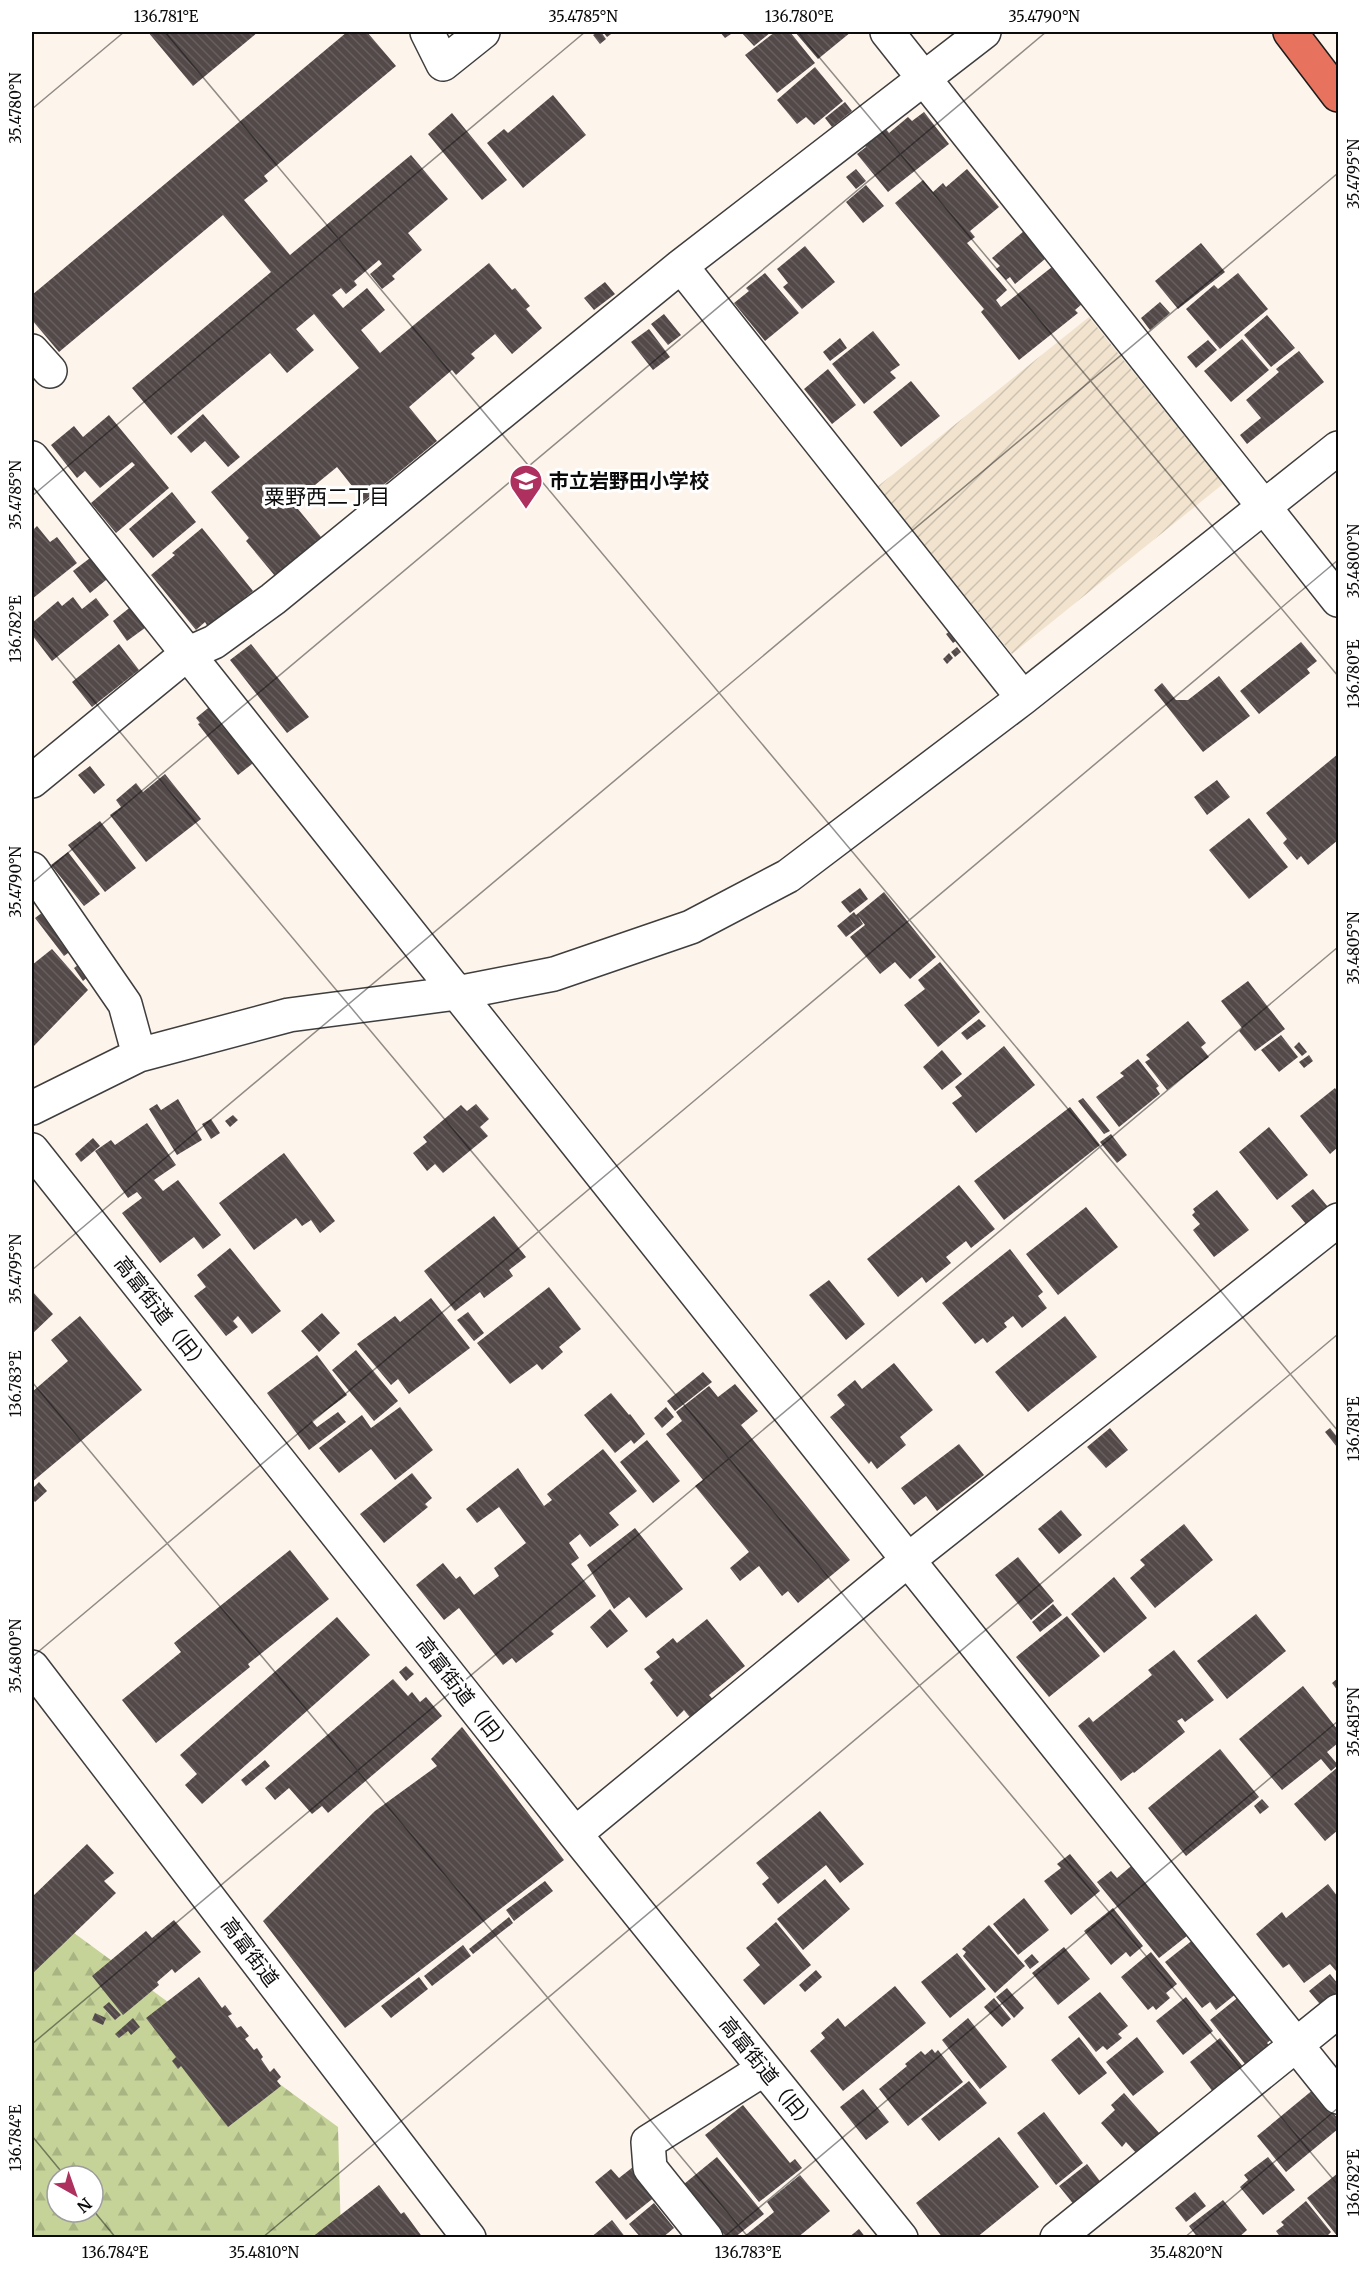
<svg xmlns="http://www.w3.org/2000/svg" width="1370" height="2269" viewBox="0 0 1370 2269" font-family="Merriweather,'Noto Sans JP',serif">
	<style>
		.farmland { fill: url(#farmland-furrows) }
		.forest { fill: url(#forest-firs); fill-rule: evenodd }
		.building { fill: url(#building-back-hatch) }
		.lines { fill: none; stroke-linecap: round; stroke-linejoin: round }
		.minor-casing { stroke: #3e3e3e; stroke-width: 36 }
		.highway-casing { stroke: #1c1c1c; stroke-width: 36 }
		.minor { stroke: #fff; stroke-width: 33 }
		.highway { stroke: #e7735f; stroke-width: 33 }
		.ticks { fill: none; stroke: #0b0b0b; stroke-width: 1.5; stroke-opacity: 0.45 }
		.labels { text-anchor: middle; stroke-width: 6; stroke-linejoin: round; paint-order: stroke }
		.poi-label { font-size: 20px; font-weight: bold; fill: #0b0b0b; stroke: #fff; text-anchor: start }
		.street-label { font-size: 20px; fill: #0b0b0b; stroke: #fff }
		.neighbourhood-label { font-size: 21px; fill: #0b0b0b; stroke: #fff }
		.neatline { fill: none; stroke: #0b0b0b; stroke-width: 2 }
		.ticks-label { font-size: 15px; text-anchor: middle; fill: #0b0b0b }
	</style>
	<defs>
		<pattern id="farmland-furrows" width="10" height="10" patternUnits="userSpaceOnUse" patternTransform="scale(1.5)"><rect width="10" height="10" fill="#f1e3ce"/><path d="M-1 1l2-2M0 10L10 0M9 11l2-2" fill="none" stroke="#cdc1b0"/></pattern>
		<pattern id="forest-firs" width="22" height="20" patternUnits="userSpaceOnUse" patternTransform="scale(1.5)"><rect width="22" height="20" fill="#c5d399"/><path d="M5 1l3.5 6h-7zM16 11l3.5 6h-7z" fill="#a8b482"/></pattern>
		<pattern id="building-back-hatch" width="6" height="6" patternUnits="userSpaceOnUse" patternTransform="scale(1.5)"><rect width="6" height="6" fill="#534949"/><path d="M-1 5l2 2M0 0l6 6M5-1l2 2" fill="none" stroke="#675f5f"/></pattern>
	</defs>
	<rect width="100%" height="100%" fill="#fdf4eb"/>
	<path class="farmland" d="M1089,317L1223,484L1012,654L877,487Z"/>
	<path class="forest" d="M55,1919L338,2127L341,2237L32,2238V1923ZM57,2176H93V2212H57Z"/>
	<path class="building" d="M148,32H258L193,86Z
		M347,32H367L396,66L264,176L268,181L244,200L290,255L411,155L448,199L408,233L422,250L392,276L395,279L382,289L370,274L382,264L379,260L354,281L357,285L346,294L341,288L332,295L343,308L367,288L385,310L361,330L380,353L489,263L512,290L515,288L530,306L526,309L542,328L512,354L495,334L471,354L475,358L456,375L452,370L409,407L437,441L364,501L337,467L293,503L321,537L275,576L246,541L249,538L211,492L359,368L314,314L296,329L314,350L287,373L270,353L171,435L132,388L271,272L223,215L59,352L32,320V295Z
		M598,32H601L606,39L600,44L593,35Z
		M603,32H614L607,37Z
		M720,32H734L725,38Z
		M741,32H771L754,46Z
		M775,32H790L815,63L777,93L745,55Z
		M795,32H851L818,59Z
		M815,67L843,101L814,125L806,117L797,124L777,100Z
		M553,95L586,135L523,188L487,143L504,129L508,133Z
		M845,102L852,111L832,127L825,118Z
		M924,112L949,144L888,192L857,154L866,147L862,142L883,125L889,133L908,117L912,121Z
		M452,113L507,180L482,200L428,134Z
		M856,169L866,181L856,189L846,177Z
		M967,169L999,207L970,231L975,237L967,243L1007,290L996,300L1001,307L1052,267L1082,304L1075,310L1078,313L1019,360L981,312L984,309L895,203L923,180L933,192L943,183L946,187Z
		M866,185L884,206L863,223L846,202Z
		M1024,231L1045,259L1015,284L1010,277L1006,280L996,269L1000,266L992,258Z
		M1201,243L1225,272L1178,309L1155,281Z
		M805,246L835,282L802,309L783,287L788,283L777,269Z
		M765,273L799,313L765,341L734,303L749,291L746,288Z
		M1238,273L1268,309L1220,349L1186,309L1214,285L1218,289Z
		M605,282L615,294L594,310L584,298Z
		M1160,302L1170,313L1150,330L1141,318Z
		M664,314L681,335L668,345L651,324Z
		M1267,315L1295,348L1271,367L1244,335Z
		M649,329L670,357L653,370L631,342Z
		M873,331L900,365L890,372L896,378L864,404L832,364Z
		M840,338L847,348L830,361L823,352Z
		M1242,339L1269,370L1231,402L1204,371Z
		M1208,340L1217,350L1196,368L1187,357Z
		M1299,351L1324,382L1247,444L1240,435L1261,418L1246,400L1279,372L1276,369Z
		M828,369L856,405L832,424L804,389Z
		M911,381L940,416L901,447L873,412Z
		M203,414L240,457L228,467L205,441L191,453L177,437Z
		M109,415L169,488L116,533L91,503L135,465L132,462L100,488L85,471L77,478L51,445L74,426L83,437Z
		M172,492L196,522L153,558L129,529Z
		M37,526L50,542L57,537L77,563L32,599V531Z
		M202,528L253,591L208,627L205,622L196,630L151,575L175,555L172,553Z
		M94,555L111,576L90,593L73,571Z
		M73,597L82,609L96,598L109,615L52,661L32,635V623L58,601L62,606Z
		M133,605L149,625L127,641L113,621Z
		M953,629L960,638L953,643L946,634Z
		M1301,642L1317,661L1307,669L1310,673L1259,714L1240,691Z
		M119,644L139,670L92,707L72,682Z
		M251,644L309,717L287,733L230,660Z
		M957,647L961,652L955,657L951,652Z
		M949,653L953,658L947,664L943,659Z
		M1219,676L1250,716L1203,752L1154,690L1162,683L1176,700H1188Z
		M213,704L257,760L238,775L198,724L200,723L196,718Z
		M1338,754V840L1308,865L1301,856L1297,860L1283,843L1287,839L1266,813Z
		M90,766L105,785L94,794L78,775Z
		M165,774L201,819L146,862L110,815L121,807L116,800L136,783L143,792Z
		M1217,780L1230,797L1207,815L1194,797Z
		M1249,818L1288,867L1249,899L1209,850Z
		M100,821L136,868L105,892L68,845Z
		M68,852L100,894L84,906L51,865Z
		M860,888L868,899L850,913L841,902Z
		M884,892L936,957L910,979L895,962L880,974L850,937L865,925L858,916L863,924L846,937L837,926L854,912L856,915Z
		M47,909L76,947L64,956L35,918Z
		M52,949L88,990L32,1048V965Z
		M82,962L91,974L83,981L74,968Z
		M940,962L980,1012L938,1047L904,1005L925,989L918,980Z
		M1248,981L1285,1029L1255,1051L1239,1031L1242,1028L1221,1001Z
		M979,1019L986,1026L967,1040L961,1033Z
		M1188,1021L1206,1043L1201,1047L1209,1057L1167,1090L1145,1062L1150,1059L1146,1055Z
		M1281,1035L1298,1057L1279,1072L1261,1050Z
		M1299,1042L1307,1052L1302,1056L1294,1047Z
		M1004,1046L1035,1085L976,1133L952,1103L962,1096L955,1087Z
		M942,1050L962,1074L942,1090L923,1067Z
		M1309,1055L1313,1061L1304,1068L1299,1062Z
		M1138,1059L1159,1086L1156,1088L1160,1094L1119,1127L1096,1097L1124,1076L1120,1073Z
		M1335,1088L1338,1093V1147L1330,1154L1300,1116Z
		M1083,1098L1110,1131L1104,1134L1078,1101Z
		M178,1099L202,1140L177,1155L149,1109L157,1104L161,1110Z
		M476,1104L489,1119L480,1127L488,1136L443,1173L435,1164L427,1171L413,1153L427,1142L423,1137L461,1105L467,1111Z
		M1070,1107L1100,1145L1004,1220L974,1181Z
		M233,1115L238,1120L230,1127L225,1121Z
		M211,1119L220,1133L211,1139L202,1124Z
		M147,1123L176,1165L154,1180L163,1191L178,1180L221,1235L203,1249L194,1237L160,1263L122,1213L142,1198L137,1192L128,1198L95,1151L111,1140L115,1145Z
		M1269,1127L1308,1175L1277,1200L1239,1152Z
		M1111,1134L1127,1155L1117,1163L1100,1142Z
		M93,1138L100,1146L81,1162L75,1154Z
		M284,1153L335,1221L320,1233L311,1220L302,1226L296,1218L254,1250L219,1203Z
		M959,1185L995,1229L971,1248L966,1241L946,1257L951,1263L926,1283L922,1277L898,1297L867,1259Z
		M1313,1189L1328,1207L1306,1224L1291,1206Z
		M1217,1190L1249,1230L1214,1257L1193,1230L1200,1224L1192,1215L1195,1212L1193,1209Z
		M1086,1207L1118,1247L1058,1295L1026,1254Z
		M494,1216L526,1257L509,1270L513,1276L484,1298L480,1292L455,1311L424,1271Z
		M230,1248L281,1311L252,1334L238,1316L233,1321L238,1327L226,1336L194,1296L206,1287L197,1275Z
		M1010,1249L1043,1292L1038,1296L1047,1308L1022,1328L1013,1316L1004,1323L1007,1327L987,1343L983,1338L975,1344L942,1303Z
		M829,1280L865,1324L846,1340L809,1295Z
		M549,1287L581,1329L559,1347L563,1352L542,1370L537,1364L510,1384L477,1343Z
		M32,1291L53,1314L32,1334Z
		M431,1298L470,1348L409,1394L398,1379L391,1385L357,1344L395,1316L400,1322Z
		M468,1312L484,1333L474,1341L457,1320Z
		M322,1313L340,1333L319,1352L301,1331Z
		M80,1316L142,1390L32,1482V1392L68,1361L51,1340Z
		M1065,1316L1097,1357L1028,1412L995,1372Z
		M356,1350L398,1401L374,1421L332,1370Z
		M317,1355L347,1395L312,1421L317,1427L338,1412L346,1422L309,1450L267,1393Z
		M894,1363L933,1410L900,1437L906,1445L877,1469L871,1461L869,1464L830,1417L845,1405L837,1395L855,1380L862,1389Z
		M703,1372L712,1382L675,1411L667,1401Z
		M735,1384L758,1411L741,1425L850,1560L798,1603L788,1591L782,1596L759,1566L740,1581L730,1568L749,1552L695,1486L703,1480L666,1434L682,1421L676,1412L709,1386L718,1397Z
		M611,1393L629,1415L630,1414L645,1434L634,1444L631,1440L615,1453L584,1415Z
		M400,1407L433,1450L395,1480L371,1449L339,1473L319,1448L362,1415L371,1428Z
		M666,1407L674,1417L662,1428L654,1418Z
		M1110,1428L1128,1450L1106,1468L1087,1447Z
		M1330,1428L1338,1438L1337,1447L1325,1432Z
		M647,1440L680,1481L653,1503L620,1462Z
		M959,1444L984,1475L937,1511L926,1496L914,1505L901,1488Z
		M603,1449L637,1491L609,1513L619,1525L590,1547L580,1534L569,1543L579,1558L571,1564L596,1596L551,1631L554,1634L516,1663L512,1658L503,1665L459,1608L444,1620L416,1585L443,1563L456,1579L460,1576L474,1595L499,1576L494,1568L526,1543L499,1507L477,1523L466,1509L518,1468L544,1506L552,1500L547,1494Z
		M412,1473L432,1498L425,1504L428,1507L384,1543L360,1514Z
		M39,1482L47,1491L35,1502L32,1499V1489Z
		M1061,1510L1082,1535L1059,1554L1038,1529Z
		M1184,1524L1213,1560L1155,1608L1130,1578L1145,1565L1140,1560Z
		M635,1528L683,1589L646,1618L629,1597L614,1609L587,1565Z
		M290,1550L329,1599L248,1664L250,1667L156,1743L122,1700L181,1652L174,1643Z
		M1018,1557L1054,1601L1031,1620L995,1575Z
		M1114,1577L1147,1618L1104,1653L1071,1614Z
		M1053,1604L1062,1615L1040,1632L1032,1622Z
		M610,1609L628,1631L607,1648L590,1627Z
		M1256,1614L1286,1651L1227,1699L1197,1661Z
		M1067,1616L1100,1656L1049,1697L1016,1657Z
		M337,1617L370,1655L202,1804L185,1785L197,1774L180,1755Z
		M707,1619L745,1666L709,1695L716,1703L693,1721L684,1710L677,1717L650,1683L653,1680L644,1669L660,1657L656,1652L673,1638L677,1643Z
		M1174,1650L1214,1700L1185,1722L1182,1718L1177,1721L1185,1732L1134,1773L1133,1772L1121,1781L1078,1726L1089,1717L1093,1722L1152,1675L1148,1670Z
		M406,1666L414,1674L406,1681L399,1672Z
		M1338,1678V1691L1332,1683Z
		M393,1679L408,1696L412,1692L420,1702L426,1697L442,1716L328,1813L322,1806L312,1814L289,1788L275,1800L265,1788Z
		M1303,1686L1338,1730V1743L1327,1752L1338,1765L1331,1771L1321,1759L1282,1790L1239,1739Z
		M462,1727L564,1860L345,2028L263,1921L375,1811L437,1766L431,1759Z
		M1220,1749L1259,1797L1186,1856L1148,1808Z
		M265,1760L270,1766L246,1786L241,1780Z
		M1338,1767V1830L1325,1841L1294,1804Z
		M1262,1799L1269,1807L1260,1814L1254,1806Z
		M820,1811L864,1864L840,1883L826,1865L778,1904L762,1884L769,1878L756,1863Z
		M87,1844L114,1873L104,1881L116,1893L32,1974V1897Z
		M1070,1854L1100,1891L1071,1915L1044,1881L1061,1868L1057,1864Z
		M1136,1862L1192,1932L1159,1958L1097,1882L1111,1871L1117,1878Z
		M825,1879L850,1909L803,1950L777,1919Z
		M545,1881L553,1891L514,1921L506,1910Z
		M1328,1884L1338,1897V1970L1336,1971L1330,1964L1304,1983L1289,1964L1283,1968L1256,1934L1282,1912L1286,1918Z
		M1024,1898L1049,1930L1018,1955L993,1924Z
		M1113,1908L1143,1946L1130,1957L1126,1952L1111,1965L1084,1931Z
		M509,1917L513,1923L473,1954L469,1949Z
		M174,1920L201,1952L175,1973L172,1969L157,1982L159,1985L123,2015L92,1976L146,1931L152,1938Z
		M776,1922L811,1965L764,2005L743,1980L760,1965L746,1948Z
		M989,1925L1025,1966L995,1993L963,1956L966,1952L962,1949Z
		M1194,1939L1237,1993L1216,2010L1210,2002L1202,2008L1165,1962Z
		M463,1945L471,1956L432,1986L424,1976Z
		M1064,1947L1090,1979L1058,2005L1032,1973Z
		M1151,1952L1177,1984L1166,1993L1170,1998L1156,2010L1153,2006L1148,2010L1121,1977Z
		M957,1953L986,1989L950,2018L921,1982Z
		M1032,1954L1039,1962L1030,1969L1024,1961Z
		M816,1970L822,1977L805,1992L799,1985Z
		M1330,1974L1338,1984V1998L1324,2009L1309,1991Z
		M199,1977L222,2008L225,2005L232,2014L228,2016L237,2028L241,2026L249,2036L245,2039L254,2050L257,2048L263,2057L261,2059L270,2072L274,2068L281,2077L277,2081L281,2086L228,2127L181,2066L178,2069L172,2061L176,2057L146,2018Z
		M419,1977L428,1989L391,2018L381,2006Z
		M895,1986L926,2023L843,2091L810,2051L825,2038L821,2033L838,2018L845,2027Z
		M1007,1988L1024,2008L1014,2018L996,1997Z
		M1100,1992L1128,2026L1118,2034L1122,2038L1107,2050L1103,2046L1096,2052L1068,2017Z
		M1241,1995L1274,2037L1267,2043L1274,2050L1249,2069L1210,2020Z
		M1186,1997L1213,2031L1183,2055L1156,2021Z
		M994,1998L1011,2019L1002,2027L984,2007Z
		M109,2002L121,2015L115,2020L103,2007Z
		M95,2013L106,2018L103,2025L92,2020Z
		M133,2018L140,2027L131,2035L128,2031L119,2038L115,2034Z
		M968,2018L1007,2067L980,2089L942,2040Z
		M1079,2037L1107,2073L1079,2095L1051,2060Z
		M1137,2037L1164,2072L1133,2096L1106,2062Z
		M1220,2038L1248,2073L1217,2097L1190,2062Z
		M932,2049L935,2053L938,2050L963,2082L908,2126L879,2089L907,2066L905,2064L921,2051L925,2055Z
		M969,2081L987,2103L939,2141L921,2119Z
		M863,2089L889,2122L866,2140L840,2107Z
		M1314,2089L1338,2119V2129L1286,2172L1257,2136Z
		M1124,2093L1160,2134L1137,2154L1126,2142L1122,2147L1101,2123L1115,2110L1111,2105Z
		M743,2105L790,2163L795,2159L802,2168L759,2202L705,2135Z
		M1044,2112L1083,2163L1056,2185L1017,2133Z
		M999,2137L1039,2187L976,2238H943L916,2203Z
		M717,2157L764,2214L734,2238H727L684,2184Z
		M1268,2157L1295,2190L1263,2215L1240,2187L1248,2180L1244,2175Z
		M1087,2164L1102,2184L1075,2206L1059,2186Z
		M633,2167L656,2196L626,2220L595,2182L611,2169L619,2178Z
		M1338,2173V2237L1307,2198Z
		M800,2175L830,2211L797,2238H742L774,2212L767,2202Z
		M379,2185L401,2214L404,2212L423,2238H311Z
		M1195,2192L1206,2206L1186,2222L1175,2208Z
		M1223,2200L1247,2230L1238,2238H1198L1189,2226Z
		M1306,2201L1331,2232L1325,2238H1281L1276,2231L1284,2225L1281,2222Z
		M654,2203L674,2228L662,2238H641L629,2224Z
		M612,2220L626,2238H590Z
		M859,2229L866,2238H848Z"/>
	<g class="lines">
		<g class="minor-casing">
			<path id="minor" d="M427,32L443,64L483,32
				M887,32L1338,600
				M681,266L1023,698
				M32,351L50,371
				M32,458L908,1560L1338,2097
				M32,781L187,654L214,642L273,599L681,266L984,32
				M32,869L125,1004L139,1055
				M32,1108L139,1055L289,1015L457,993L554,974L691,927L788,876L1023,698L1338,448
				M32,1150L575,1834L901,2238
				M32,1667L469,2238
				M575,1834L908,1560L1338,1220
				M706,2238L650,2168L648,2142L764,2069
				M1057,2238L1338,2011"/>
		</g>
		<g class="highway-casing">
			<path id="highway" d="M1290,32L1338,95"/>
		</g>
		<use href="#minor" class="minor"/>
		<use href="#highway" class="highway"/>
	</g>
	<path class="ticks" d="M165,32L1338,1431M798,32L1338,676M32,109L124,32M32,496L585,32M32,627L1338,2185M32,883L1046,32M32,1270L1338,173M32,1382L749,2238M32,1657L1338,560M32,2044L1338,947M32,2136L65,2176M93,2210L116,2238M262,2238L1338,1334M723,2238L1338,1721M1184,2238L1338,2108"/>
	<defs>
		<g id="school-pin" transform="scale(1.725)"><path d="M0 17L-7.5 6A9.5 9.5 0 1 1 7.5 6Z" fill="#ae305e" stroke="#fff"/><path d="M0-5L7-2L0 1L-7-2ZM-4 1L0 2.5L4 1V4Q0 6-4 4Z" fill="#fff"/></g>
	</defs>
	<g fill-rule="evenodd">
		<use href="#school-pin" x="526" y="481"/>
	</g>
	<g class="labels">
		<g class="poi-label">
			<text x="549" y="488">市立岩野田小学校</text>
		</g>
		<g class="street-label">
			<text transform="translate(162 1314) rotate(52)" y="7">高富街道（旧）</text>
			<text transform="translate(464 1695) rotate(52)" y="7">高富街道（旧）</text>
			<text transform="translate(250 1952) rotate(53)" y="7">高富街道</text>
			<text transform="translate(768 2074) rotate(51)" y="7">高富街道（旧）</text>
		</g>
		<g class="neighbourhood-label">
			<text x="327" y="504">粟野西二丁目</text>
		</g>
	</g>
	<rect width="1370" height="2269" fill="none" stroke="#ffffff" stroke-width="66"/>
	<g transform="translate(75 2194) rotate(140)"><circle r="28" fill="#ffffff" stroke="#9d9d9d" stroke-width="1.5"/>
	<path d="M0-4.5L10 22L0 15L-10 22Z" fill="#ae305e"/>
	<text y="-9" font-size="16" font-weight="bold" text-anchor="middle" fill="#0b0b0b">N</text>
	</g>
	<rect x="33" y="33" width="1304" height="2203" class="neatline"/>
	<g class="ticks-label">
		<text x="166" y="22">136.781°E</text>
		<text x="583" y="22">35.4785°N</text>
		<text x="799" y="22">136.780°E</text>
		<text x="1044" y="22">35.4790°N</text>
		<text transform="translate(16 108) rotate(-90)" y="5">35.4780°N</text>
		<text transform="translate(1354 174) rotate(-90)" y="5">35.4795°N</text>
		<text transform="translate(16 495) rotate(-90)" y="5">35.4785°N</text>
		<text transform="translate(1354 561) rotate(-90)" y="5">35.4800°N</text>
		<text transform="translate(16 629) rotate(-90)" y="5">136.782°E</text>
		<text transform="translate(1354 674) rotate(-90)" y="5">136.780°E</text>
		<text transform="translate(16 882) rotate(-90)" y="5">35.4790°N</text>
		<text transform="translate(1354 948) rotate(-90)" y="5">35.4805°N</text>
		<text transform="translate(16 1269) rotate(-90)" y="5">35.4795°N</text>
		<text transform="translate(16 1384) rotate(-90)" y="5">136.783°E</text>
		<text transform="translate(1354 1429) rotate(-90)" y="5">136.781°E</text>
		<text transform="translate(16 1656) rotate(-90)" y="5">35.4800°N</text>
		<text transform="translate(1354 1722) rotate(-90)" y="5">35.4815°N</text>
		<text transform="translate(16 2138) rotate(-90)" y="5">136.784°E</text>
		<text transform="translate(1354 2183) rotate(-90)" y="5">136.782°E</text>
		<text x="115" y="2258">136.784°E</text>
		<text x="264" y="2258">35.4810°N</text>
		<text x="748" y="2258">136.783°E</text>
		<text x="1186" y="2258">35.4820°N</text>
	</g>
</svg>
